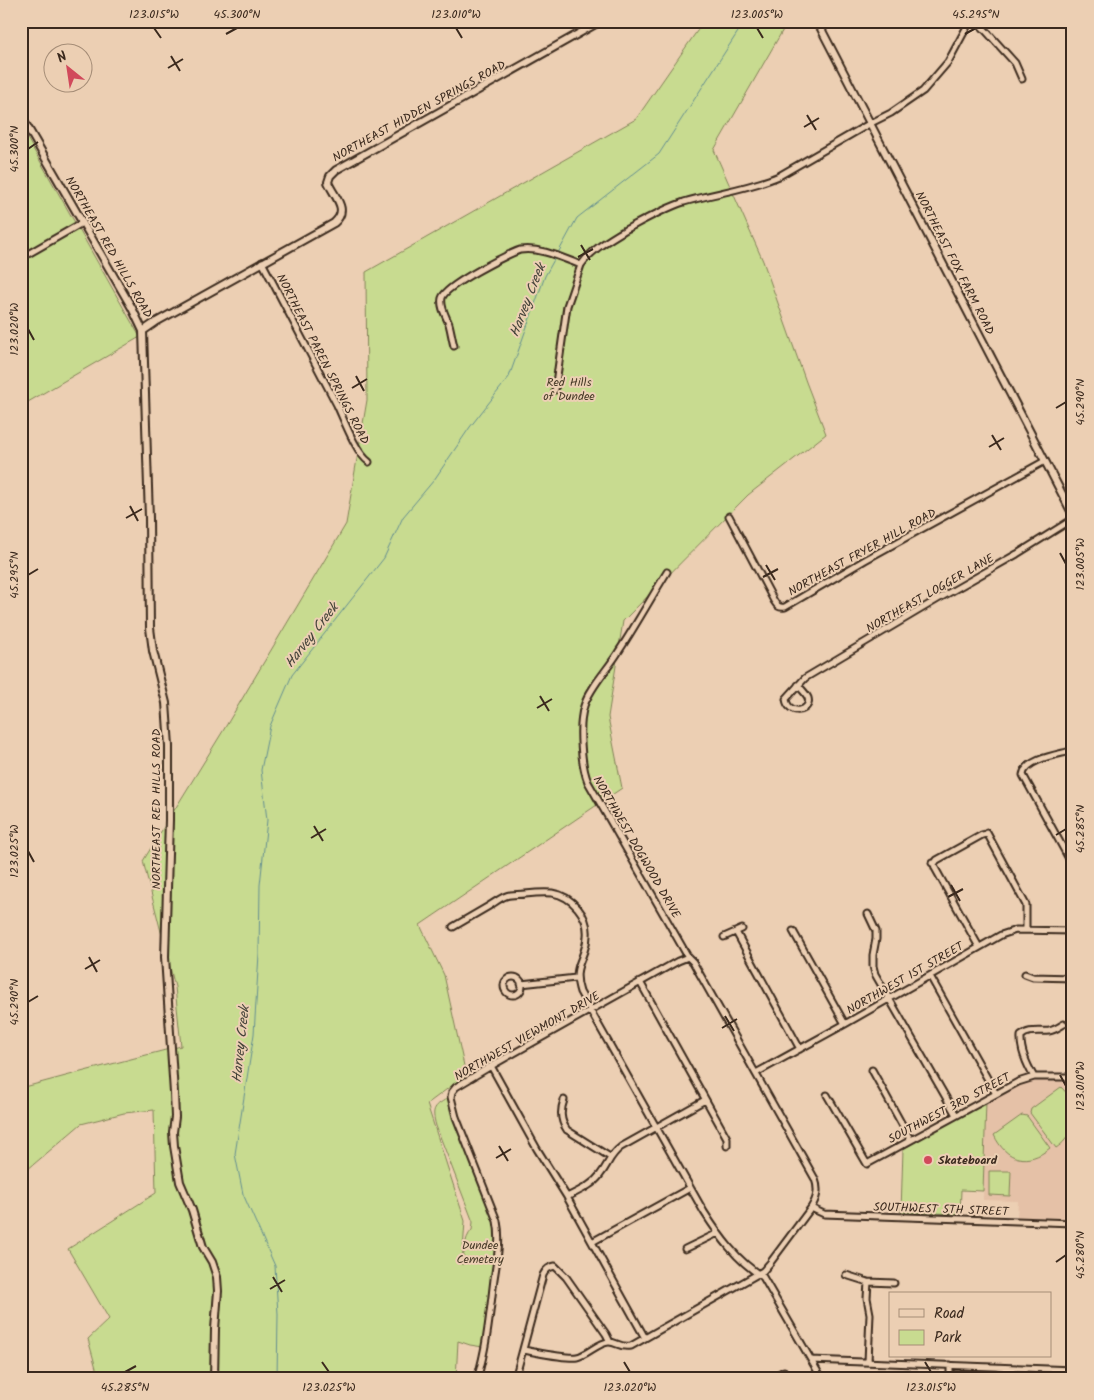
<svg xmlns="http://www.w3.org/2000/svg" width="1094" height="1400" viewBox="0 0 1094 1400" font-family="Kalam,sans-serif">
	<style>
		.built { fill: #e5c1a7 }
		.green { fill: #c8db90; stroke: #828257 }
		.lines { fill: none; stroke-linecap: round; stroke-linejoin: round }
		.stream { stroke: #648e90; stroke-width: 1 }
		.minor-casing { stroke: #3b2a1e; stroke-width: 9 }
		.tertiary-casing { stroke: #3b2a1e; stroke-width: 10 }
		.minor { stroke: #eccfb3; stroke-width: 5 }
		.tertiary { stroke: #eccfb3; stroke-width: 6 }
		.ticks { fill: none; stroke: #3b2a1e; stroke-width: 2 }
		.poi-dot { fill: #d1495b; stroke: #eccfb3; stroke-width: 2 }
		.labels { text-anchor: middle; stroke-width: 4; stroke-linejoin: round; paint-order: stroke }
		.street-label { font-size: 12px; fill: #3b2a1e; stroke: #eccfb3 }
		.park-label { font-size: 12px; fill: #493c29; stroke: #eccfb3 }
		.poi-label { font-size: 12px; font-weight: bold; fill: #3b2a1e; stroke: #eccfb3; text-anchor: start }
		.water-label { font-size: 14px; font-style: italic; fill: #45433a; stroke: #eccfb3 }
		.neatline { fill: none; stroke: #3b2a1e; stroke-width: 2 }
		.ticks-label { font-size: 12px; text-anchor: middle; fill: #3b2a1e }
	</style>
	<rect width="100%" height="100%" fill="#eccfb3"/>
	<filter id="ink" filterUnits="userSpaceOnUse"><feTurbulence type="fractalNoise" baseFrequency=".02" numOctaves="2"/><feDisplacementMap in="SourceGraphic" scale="10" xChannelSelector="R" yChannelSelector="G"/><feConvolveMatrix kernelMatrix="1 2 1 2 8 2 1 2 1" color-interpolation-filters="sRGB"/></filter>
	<g filter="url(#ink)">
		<path class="built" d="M1033,1080L1073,1082V1218L1017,1217L1018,1201L983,1200L986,1102L1021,1084Z"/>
		<path class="green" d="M704,21H788L714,150L763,261L806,382L826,434L748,495L623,621L608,717L622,788L420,925L444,975L466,1075L427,1104L465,1221L462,1265C465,1254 463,1239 472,1230L473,1222L436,1126C431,1108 434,1106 450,1097L495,1221L498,1237L483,1347L470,1345L458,1341L456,1379H99L88,1339L109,1319L68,1249L156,1193L154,1110L124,1113L81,1124L27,1170L21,1173V1088L77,1073L181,1046L175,987L143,861L223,731L346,524L367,400L366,272L636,119Z
			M23,131L140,337L21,406V132Z
			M1061,1087C1063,1090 1067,1092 1069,1096C1077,1108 1075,1130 1065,1140C1063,1143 1059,1146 1056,1148L1030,1113L1031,1109Z
			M986,1102L983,1191L961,1190L960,1214L901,1212L903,1149Z
			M1022,1115L1027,1116L1050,1148C1028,1166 1006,1161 994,1135Z
			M989,1171H1011L1010,1196L989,1195Z"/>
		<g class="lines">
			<path class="stream" d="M558,253L577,218L659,154L745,21
				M277,1379L278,1314L275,1266L243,1194L235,1154L254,1034L259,954L260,885L267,820L261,770L270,726L292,675L384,558L403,517L434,480L470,427L509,377L545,276L556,256"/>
			<g class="minor-casing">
				<path id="minor" d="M977,21L1015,63L1022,79
					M21,258L82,223
					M262,262C287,310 312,358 337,405C344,420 356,453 369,462
					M454,346C452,339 451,331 449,324C446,316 440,307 442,298C445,286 506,255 520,250C541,247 562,258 581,265C592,249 609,240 625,230C644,220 663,209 684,202C715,193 749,189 779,176L869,124L891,113L923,91L948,62L970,21
					M555,390L567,306L581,265
					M729,516L774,601C777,606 779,608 785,607L865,560L1045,461
					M798,685C801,689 806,693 808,698C812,712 788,716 786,699L805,678L938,599L1017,554L1073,519
					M1073,752H1067C1055,755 1025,760 1023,775L1073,866
					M987,833L1026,905V929
					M932,863L934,864L935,868L979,947
					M934,864L937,860L982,835L987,834
					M868,914L876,931V939L873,955V966L875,974L956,1115
					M453,927C465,920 477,913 489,906C494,903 500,898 506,896C512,894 519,895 525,894C534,893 543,892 552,893C572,896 589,916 587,936C586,960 571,964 580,992L704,1212C720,1237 737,1261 763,1277L822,1379
					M793,931L845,1024
					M736,932L800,1049
					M724,937L742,929
					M1025,974L1033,977L1073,978
					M930,976L996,1094
					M504 986a9 9 0 1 1 18 0a9 9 0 1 1-18 0Z
					M640,982L727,1138V1146
					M521,984L576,978
					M491,1066L537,1149L567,1197L645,1338
					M872,1070L910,1139
					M756,1073L845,1024L1001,935L1016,930L1073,931
					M1034,1077C1027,1065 1020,1051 1021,1036C1029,1029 1038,1032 1049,1031C1055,1030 1059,1027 1064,1024
					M827,1095L867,1164L1018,1082L1034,1077H1073
					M564,1100C560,1111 560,1120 567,1130L610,1157
					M567,1197C578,1191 592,1186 600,1175C609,1164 609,1156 621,1147L705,1100
					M811,1208L824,1214L1073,1223
					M592,1242L690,1188
					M685,1249L718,1233
					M846,1275L868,1282L894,1283
					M868,1282L867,1298L870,1314L868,1362
					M523,1350C536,1352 566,1359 577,1357C587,1355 599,1342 609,1342C617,1342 620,1348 631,1346L763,1271L770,1263L811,1208C817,1198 819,1190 815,1179L693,962L688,957L588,782C581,765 578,725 584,706C590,687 609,668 619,651C636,625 651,598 667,572
					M811,1360L1073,1370
					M477,1379C487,1347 490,1312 494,1279C497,1260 501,1240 497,1221L456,1117L451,1097L452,1092L456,1087L491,1066L678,961L688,957
					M515,1379L543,1275C546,1269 549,1267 555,1266L566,1277L606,1334L610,1342
					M770,1379L784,1371
					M950,1379V1365
					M1012,1379V1368"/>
			</g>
			<g class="tertiary-casing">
				<path id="tertiary" d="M817,21L1073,515
					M21,116L132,308L143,331L149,518L150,628L153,651L166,703L169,746V820L165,957L174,1093L175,1117L173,1132L174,1146L180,1182L192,1210L203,1247L212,1262L217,1277L218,1291L215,1329L214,1379
					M143,331L156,322L334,223C350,209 334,197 328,182L330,176L336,170L601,21"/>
			</g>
			<use href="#minor" class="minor"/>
			<use href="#tertiary" class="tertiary"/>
		</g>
	</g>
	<path class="ticks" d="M154,28L161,38M456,28L462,38M757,28L763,38M226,34L237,28M965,34L976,28M171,56L180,71M168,68L183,59M807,115L816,130M804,127L819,118M28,149L38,142M581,245L590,260M578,257L593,249M28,329L34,340M356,376L364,391M352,388L367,379M1056,408L1066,402M992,435L1001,450M989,447L1004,438M130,506L138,521M126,518L142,509M1060,553L1066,564M766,565L775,580M28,575L38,569M763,577L778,569M540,696L549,711M537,708L552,699M314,826L323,841M1056,835L1066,829M311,838L326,829M28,851L34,862M951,885L960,901M948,897L963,889M89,957L97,972M85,969L100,960M28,1002L38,996M725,1016L734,1031M722,1028L737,1019M1060,1075L1066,1086M499,1146L508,1161M496,1158L511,1149M1056,1262L1066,1255M273,1277L282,1292M270,1289L285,1280M322,1362L329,1372M624,1362L630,1372M925,1362L931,1372M125,1372L136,1366"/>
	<circle class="poi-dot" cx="928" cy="1160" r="5"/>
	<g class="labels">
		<g class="street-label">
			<text transform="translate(419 111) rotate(-29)" y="4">NORTHEAST HIDDEN SPRINGS ROAD</text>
			<text transform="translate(109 247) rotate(60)" y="4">NORTHEAST RED HILLS ROAD</text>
			<text transform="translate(955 263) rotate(63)" y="4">NORTHEAST FOX FARM ROAD</text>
			<text transform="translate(323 359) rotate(63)" y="4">NORTHEAST PAREN SPRINGS ROAD</text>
			<text transform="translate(862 552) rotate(-29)" y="4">NORTHEAST FRYER HILL ROAD</text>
			<text transform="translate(930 593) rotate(-30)" y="4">NORTHEAST LOGGER LANE</text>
			<text transform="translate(156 809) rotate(-90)" y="4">NORTHEAST RED HILLS ROAD</text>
			<text transform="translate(637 847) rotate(60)" y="4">NORTHWEST DOGWOOD DRIVE</text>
			<text transform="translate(905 978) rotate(-30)" y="4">NORTHWEST 1ST STREET</text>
			<text transform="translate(527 1036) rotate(-30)" y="4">NORTHWEST VIEWMONT DRIVE</text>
			<text transform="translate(949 1108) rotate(-28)" y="4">SOUTHWEST 3RD STREET</text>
			<text transform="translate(941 1209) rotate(2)" y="4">SOUTHWEST 5TH STREET</text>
		</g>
		<g class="park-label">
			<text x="569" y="386">Red Hills<tspan x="569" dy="14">of Dundee</tspan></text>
			<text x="480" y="1249">Dundee<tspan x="480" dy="14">Cemetery</tspan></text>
		</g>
		<g class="poi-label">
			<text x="938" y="1164">Skateboard</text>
		</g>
		<g class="water-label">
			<text transform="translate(527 300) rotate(-69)" y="5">Harvey Creek</text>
			<text transform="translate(311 635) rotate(-52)" y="5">Harvey Creek</text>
			<text transform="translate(240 1044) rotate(-84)" y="5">Harvey Creek</text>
		</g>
	</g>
	<rect width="1094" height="1400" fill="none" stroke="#eccfb3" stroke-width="55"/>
	<rect x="889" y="1292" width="162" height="65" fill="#eccfb3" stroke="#a58d77"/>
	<rect x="899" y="1309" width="25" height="8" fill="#eccfb3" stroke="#a58d77"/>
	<text x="934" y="1318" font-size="15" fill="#3b2a1e">Road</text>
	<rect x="899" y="1330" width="25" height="15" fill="#c8db90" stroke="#a58d77"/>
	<text x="934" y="1342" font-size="15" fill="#3b2a1e">Park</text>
	<g transform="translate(68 68) rotate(330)"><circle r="24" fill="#eccfb3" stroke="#a58d77"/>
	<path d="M0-4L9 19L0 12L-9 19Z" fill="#d1495b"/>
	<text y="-8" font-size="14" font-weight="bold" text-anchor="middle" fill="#3b2a1e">N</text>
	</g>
	<rect x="28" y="28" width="1038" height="1344" class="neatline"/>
	<g class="ticks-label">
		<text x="154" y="18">123.015°W</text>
		<text x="237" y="18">45.300°N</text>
		<text x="456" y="18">123.010°W</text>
		<text x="757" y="18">123.005°W</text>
		<text x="976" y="18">45.295°N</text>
		<text transform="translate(14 149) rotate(-90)" y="4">45.300°N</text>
		<text transform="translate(14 329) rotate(-90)" y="4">123.020°W</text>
		<text transform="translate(1080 402) rotate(-90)" y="4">45.290°N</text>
		<text transform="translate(1080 564) rotate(-90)" y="4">123.005°W</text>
		<text transform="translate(14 575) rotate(-90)" y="4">45.295°N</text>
		<text transform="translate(1080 829) rotate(-90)" y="4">45.285°N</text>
		<text transform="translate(14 851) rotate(-90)" y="4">123.025°W</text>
		<text transform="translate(14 1002) rotate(-90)" y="4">45.290°N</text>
		<text transform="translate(1080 1086) rotate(-90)" y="4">123.010°W</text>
		<text transform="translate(1080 1255) rotate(-90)" y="4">45.280°N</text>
		<text x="125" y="1391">45.285°N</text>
		<text x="329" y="1391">123.025°W</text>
		<text x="630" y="1391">123.020°W</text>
		<text x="931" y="1391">123.015°W</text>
	</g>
</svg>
